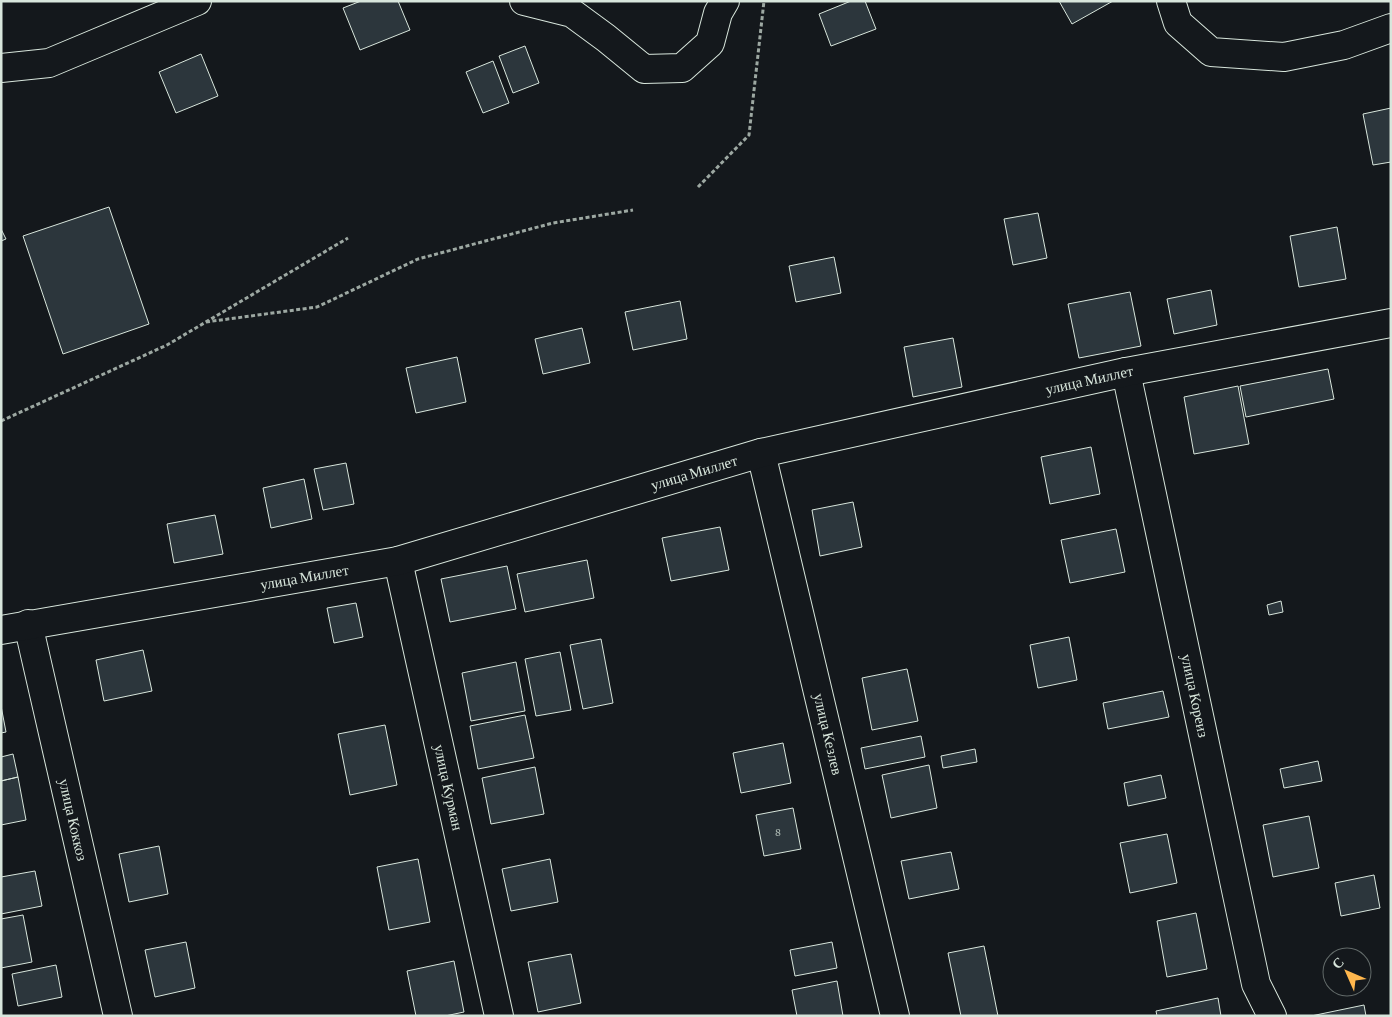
<svg xmlns="http://www.w3.org/2000/svg" width="1392" height="1017" viewBox="0 0 1392 1017" font-family="'Crimson Pro',serif">
	<style>
		.building { fill: #2c363c; stroke: #d8e6dc }
		.lines { fill: none; stroke-linecap: round; stroke-linejoin: round }
		.minor-casing { stroke: #d8e6dc; stroke-width: 30 }
		.path { stroke: #9da8a2; stroke-width: 3; stroke-dasharray: 4 2.5; stroke-linecap: butt }
		.minor { stroke: #14181c; stroke-width: 28 }
		.labels { text-anchor: middle; stroke-width: 4; stroke-linejoin: round; paint-order: stroke }
		.number-label { font-size: 12px; fill: #adbab4 }
		.street-label { font-size: 15px; fill: #d8e6dc; stroke: #14181c }
	</style>
	<rect width="100%" height="100%" fill="#14181c"/>
	<path class="building" d="M361,1H398L410,30L360,50L343,8Z
		M851,1H865L876,29L831,46L819,14Z
		M1059,1H1113L1072,24Z
		M525,46L539,83L513,93L499,56Z
		M201,54L218,96L176,113L159,72Z
		M493,61L509,103L483,113L466,72Z
		M1391,108V162L1373,165L1363,114Z
		M109,207L149,324L63,354L23,236Z
		M1038,213L1047,258L1013,265L1004,219Z
		M1337,227L1346,279L1299,287L1290,236Z
		M1,229L6,239L1,241Z
		M834,257L841,293L796,302L789,266Z
		M1211,290L1217,325L1174,334L1167,299Z
		M1130,292L1141,346L1079,358L1068,304Z
		M680,301L687,339L633,350L625,312Z
		M582,328L590,363L543,374L535,339Z
		M953,338L962,387L913,397L904,347Z
		M457,357L466,402L416,413L406,368Z
		M1328,369L1334,399L1246,417L1240,386Z
		M1238,386L1249,444L1194,454L1184,397Z
		M1091,447L1100,494L1050,504L1041,457Z
		M346,463L354,504L323,510L314,469Z
		M304,479L312,519L271,528L263,488Z
		M853,502L862,547L820,556L812,510Z
		M215,515L223,554L174,563L167,524Z
		M720,527L729,570L671,581L662,538Z
		M1116,529L1125,572L1070,583L1061,540Z
		M587,560L594,598L525,612L517,574Z
		M507,566L516,609L450,622L441,579Z
		M1281,601L1283,612L1269,615L1267,605Z
		M356,603L363,637L334,643L327,608Z
		M1069,637L1077,680L1038,688L1030,645Z
		M601,639L613,703L583,709L570,645Z
		M143,650L152,691L104,701L96,660Z
		M560,652L571,710L536,716L525,659Z
		M516,662L525,711L471,721L462,673Z
		M907,669L918,721L872,730L862,678Z
		M1163,691L1169,717L1108,729L1103,703Z
		M1,706L6,732L1,733Z
		M525,715L534,758L478,769L470,726Z
		M385,725L397,785L350,795L338,734Z
		M921,736L925,757L865,769L861,748Z
		M783,743L791,783L741,793L733,753Z
		M975,749L977,762L943,768L941,756Z
		M13,754L18,777L1,781V757Z
		M1318,761L1322,781L1284,788L1280,769Z
		M929,765L937,808L891,818L882,775Z
		M535,767L544,814L491,824L482,778Z
		M1161,775L1166,798L1128,806L1124,783Z
		M18,777L26,820L1,825V781Z
		M793,808L801,849L764,856L756,815Z
		M1309,816L1319,868L1273,877L1263,825Z
		M1167,834L1177,883L1130,893L1120,843Z
		M159,846L168,894L129,902L119,854Z
		M951,852L959,889L909,899L901,861Z
		M418,859L430,922L389,930L377,867Z
		M550,859L558,902L511,911L502,869Z
		M35,871L42,906L1,914V877Z
		M1374,875L1380,908L1341,916L1335,883Z
		M1196,913L1207,969L1167,977L1157,921Z
		M23,915L32,962L1,968V919Z
		M186,942L195,988L155,997L145,950Z
		M832,942L837,968L795,976L790,950Z
		M984,946L998,1016H961L948,953Z
		M571,954L581,1003L538,1012L528,962Z
		M454,961L464,1012L445,1016H416L407,971Z
		M56,965L62,997L18,1006L12,974Z
		M837,981L843,1016H797L792,990Z
		M1218,998L1221,1016H1157L1156,1011Z
		M1364,1005L1366,1016H1311Z"/>
	<g class="lines">
		<g class="minor-casing">
			<g id="minor">
				<path d="M524,1L572,13L606,38L644,69L682,68L710,43L718,13L725,1"/>
				<path d="M1171,1L1178,23L1211,52L1284,57L1344,45L1391,28"/>
				<path d="M1,68L49,63L197,1"/>
				<path id="s1" d="M1126,372L1256,984L1272,1016"/>
				<path id="s2" d="M761,453L895,1016"/>
				<path id="s3" d="M398,561L499,1016"/>
				<path id="s4" d="M28,624L118,1016"/>
				<path id="s5" d="M1,630L398,561L761,453L1126,372L1391,323"/>
			</g>
		</g>
		<path class="path" d="M698,187L749,135L764,1
			M206,322L317,307L418,259L553,223L633,210
			M1,421L167,345L348,238"/>
		<use href="#minor" class="minor"/>
	</g>
	<g class="labels">
		<g class="number-label">
			<text x="778" y="836">8</text>
		</g>
		<g class="street-label">
			<text dy="5" stroke="none"><textPath href="#s5" startOffset="1118">улица Миллет</textPath></text>
			<text dy="5" stroke="none"><textPath href="#s5" startOffset="712">улица Миллет</textPath></text>
			<text dy="5" stroke="none"><textPath href="#s5" startOffset="308">улица Миллет</textPath></text>
			<text dy="5" stroke="none"><textPath href="#s1" startOffset="331">улица Кореиз</textPath></text>
			<text dy="5" stroke="none"><textPath href="#s2" startOffset="289">улица Кезлев</textPath></text>
			<text dy="5" stroke="none"><textPath href="#s3" startOffset="232">улица Курман</textPath></text>
			<text dy="5" stroke="none"><textPath href="#s4" startOffset="201">улица Коккоз</textPath></text>
		</g>
	</g>
	<rect width="1392" height="1017" fill="none" stroke="#d8e6dc" stroke-width="5"/>
	<g transform="translate(1347 972) rotate(315)"><circle r="24" fill="#14181c" stroke="#626a69"/>
	<path d="M0-4L9 19L0 12L-9 19Z" fill="#ffb74d"/>
	<text y="-8" font-size="14" font-weight="bold" text-anchor="middle" fill="#d8e6dc">С</text>
	</g>
</svg>
